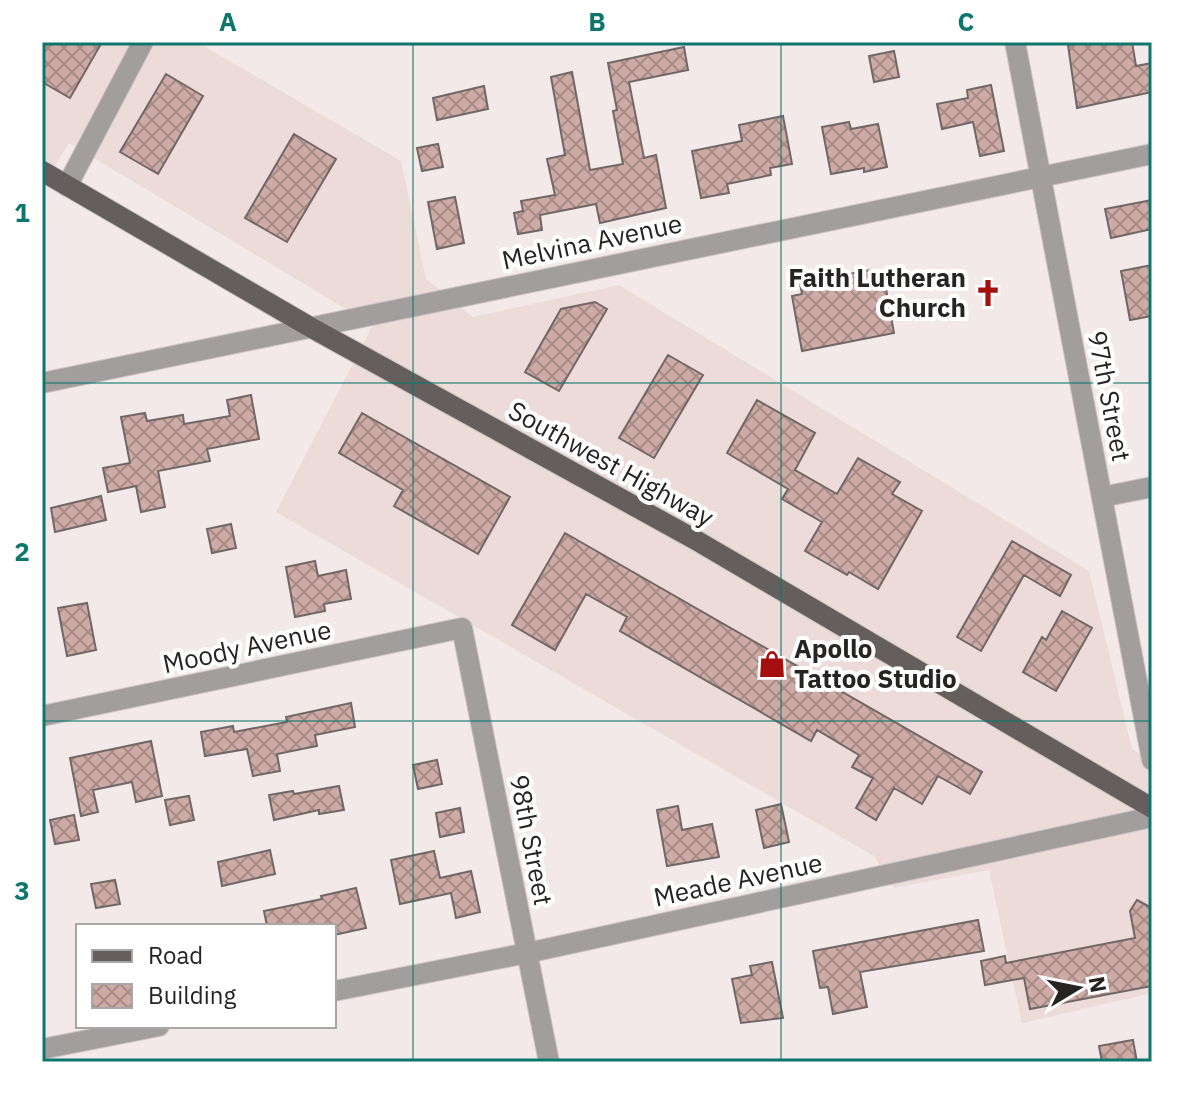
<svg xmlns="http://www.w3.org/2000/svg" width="1194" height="1104" viewBox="0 0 1194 1104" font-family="'IBM Plex Sans',sans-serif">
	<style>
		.built { fill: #ecdbd8 }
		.building { fill: url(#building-cross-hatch); stroke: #6f6866; stroke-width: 2 }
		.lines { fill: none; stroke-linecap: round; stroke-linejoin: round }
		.minor-casing { stroke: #cdc5c5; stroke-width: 22 }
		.major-casing { stroke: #cdc5c5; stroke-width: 22 }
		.minor { stroke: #a19e9d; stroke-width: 20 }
		.major { stroke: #645e5d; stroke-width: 20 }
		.grid { fill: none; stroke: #0f766e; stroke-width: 2; stroke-opacity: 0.55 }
		.labels { text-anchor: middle; stroke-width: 8; stroke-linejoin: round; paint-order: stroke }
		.street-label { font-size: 26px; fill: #262323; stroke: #fff }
		.poi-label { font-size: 26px; font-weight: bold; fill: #262323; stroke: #fff; text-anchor: end }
		.neatline { fill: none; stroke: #0f766e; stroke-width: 3 }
		.grid-label { font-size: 26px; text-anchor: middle; font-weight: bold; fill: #0f766e }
	</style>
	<defs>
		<pattern id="building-cross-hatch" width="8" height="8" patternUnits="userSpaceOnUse" patternTransform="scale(2)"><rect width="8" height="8" fill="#ceaba5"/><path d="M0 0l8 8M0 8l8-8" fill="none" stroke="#a78b86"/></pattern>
	</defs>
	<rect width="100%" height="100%" fill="#f2e9e8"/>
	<path class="built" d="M42,42H197L401,161L426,279L473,317L619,285L1089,571L1132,749L1152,762V993L1022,1023L989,870L894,888L874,856L276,512L373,325L69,143L42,185Z"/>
	<path class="building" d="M42,42H102L70,98L42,82Z
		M1086,42H1132L1136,66L1152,63V92L1077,108L1068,45Z
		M684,47L688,70L629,82L644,158L656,155L666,208L600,223L596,204L540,215L542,230L518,234L514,213L523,211L521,201L555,195L547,159L565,155L551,77L572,72L590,170L623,164L613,111L617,110L608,63Z
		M894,51L899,77L874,82L869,56Z
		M166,74L203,96L158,174L120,152Z
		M991,85L1004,151L980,156L973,122L942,129L937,104L968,98L967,90Z
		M484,86L488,109L437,120L433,98Z
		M783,116L792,164L770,168L771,175L727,184L729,193L701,198L692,151L742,141L739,125Z
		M849,122L851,129L878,124L887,167L864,172V168L831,174L822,127Z
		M294,134L336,159L287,242L245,218Z
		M438,144L443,167L422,171L417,148Z
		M455,197L464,243L437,249L428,202Z
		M1152,200V229L1111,238L1105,209Z
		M1152,265V316L1130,320L1121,271Z
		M871,270L873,280L884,278L894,333L802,351L792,296L802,294L800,283Z
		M595,302L607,309L559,391L525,372L561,309Z
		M668,355L703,375L654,458L619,438Z
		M251,395L259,439L207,449L210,461L158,471L165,507L141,512L136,486L108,492L103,468L130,463L121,417L145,413L147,421L183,415L184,424L230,416L227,400Z
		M757,400L815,433L795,470L837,494L858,458L900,482L892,494L922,511L878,589L849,572L847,575L805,551L822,522L782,499L788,489L727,453Z
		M362,413L510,497L478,554L394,506L403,490L339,453Z
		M101,496L106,520L55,532L51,508Z
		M231,524L236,548L212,553L207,529Z
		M565,533L982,772L970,794L938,776L922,804L894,788L876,820L856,808L873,778L852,767L859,755L817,730L811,741L620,631L627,617L586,594L555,650L512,625Z
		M1012,541L1071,575L1060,596L1024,575L981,651L957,637Z
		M315,561L318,576L346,570L351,599L324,604L325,611L295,617L286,567Z
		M87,603L96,650L67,656L58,608Z
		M1062,611L1092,628L1056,691L1023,672L1042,637L1046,640Z
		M351,703L355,727L315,735L317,746L277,754L280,771L253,776L247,749L205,756L201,732L233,726L234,732L287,722L286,717Z
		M151,741L162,796L136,802L132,782L93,790L98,812L81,816L70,758Z
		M437,760L442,784L418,789L413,765Z
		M339,786L344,810L319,814V810L274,820L269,795L293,791L294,794Z
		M189,796L194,820L170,825L165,800Z
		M781,804L789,842L764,848L756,810Z
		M678,806L682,830L712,824L719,857L667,866L657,810Z
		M460,808L464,832L440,837L436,813Z
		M74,815L79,840L55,844L50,820Z
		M270,850L275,874L222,886L218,862Z
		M434,851L440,878L471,871L480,912L456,918L451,893L400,904L391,860Z
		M115,880L120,904L96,908L91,884Z
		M356,888L366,928L334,935V926H267L264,911L322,899L321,896Z
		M1137,900L1152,908V986L1030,1009L1024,978L985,985L981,961L1005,956L1006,963L1135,938L1130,911Z
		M978,920L984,951L860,972L867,1007L833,1014L828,987L820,988L813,951Z
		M772,962L783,1018L741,1023L732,979L752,975L750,966Z
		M1133,1040L1137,1062H1102L1099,1046Z"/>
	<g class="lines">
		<g class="minor-casing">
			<path id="minor" d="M1015,42L1152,760
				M67,186L143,42
				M42,383L1152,154
				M1102,497L1152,487
				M42,716L462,628L549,1062
				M334,991L527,953L1152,817
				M42,1049L159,1026"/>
		</g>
		<g class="major-casing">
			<path id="major" d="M42,171L310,327L694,539L1152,808"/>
		</g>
		<use href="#minor" class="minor"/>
		<use href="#major" class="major"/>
	</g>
	<path class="grid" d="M413,42V1062M781,42V1062M42,383H1152M42,721H1152"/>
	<defs>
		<g id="church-bare" transform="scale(2.16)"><path d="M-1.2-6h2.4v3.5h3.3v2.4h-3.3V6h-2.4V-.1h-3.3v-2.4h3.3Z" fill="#a5100f" stroke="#fff" stroke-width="2.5" paint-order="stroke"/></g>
		<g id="shop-bare" transform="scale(2.16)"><path d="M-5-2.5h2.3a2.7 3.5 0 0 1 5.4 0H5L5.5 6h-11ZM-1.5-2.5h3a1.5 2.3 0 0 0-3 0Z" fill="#a5100f" stroke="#fff" stroke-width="2.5" paint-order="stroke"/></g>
	</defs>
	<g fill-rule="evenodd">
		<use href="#church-bare" x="988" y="293"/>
		<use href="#shop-bare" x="772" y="664"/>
	</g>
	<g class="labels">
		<g class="street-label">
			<text transform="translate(592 242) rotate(-12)" y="9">Melvina Avenue</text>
			<text transform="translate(1109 396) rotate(79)" y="9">97th Street</text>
			<text transform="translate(611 464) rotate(29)" y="9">Southwest Highway</text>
			<text transform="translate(247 647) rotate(-12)" y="9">Moody Avenue</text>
			<text transform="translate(531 840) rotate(79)" y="9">98th Street</text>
			<text transform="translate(738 880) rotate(-12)" y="9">Meade Avenue</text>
		</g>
		<g class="poi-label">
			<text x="966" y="287">Faith Lutheran<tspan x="966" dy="30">Church</tspan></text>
			<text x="794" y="658" text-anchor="start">Apollo<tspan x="794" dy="30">Tattoo Studio</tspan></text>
		</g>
	</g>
	<rect width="1194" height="1104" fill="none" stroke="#ffffff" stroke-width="88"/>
	<rect x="76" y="924" width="260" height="104" fill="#ffffff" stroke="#a8a7a7" stroke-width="2"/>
	<rect x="92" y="950" width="40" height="12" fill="#645e5d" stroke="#a8a7a7" stroke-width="2"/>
	<text x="148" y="964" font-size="24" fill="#262323">Road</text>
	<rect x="92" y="984" width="40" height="24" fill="url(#building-cross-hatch)" stroke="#a8a7a7" stroke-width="2"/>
	<text x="148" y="1004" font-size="24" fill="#262323">Building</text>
	<g transform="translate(1078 988) rotate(80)" stroke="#ffffff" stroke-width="6" paint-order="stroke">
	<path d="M0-6L14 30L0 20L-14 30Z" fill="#262323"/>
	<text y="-12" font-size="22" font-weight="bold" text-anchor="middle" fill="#262323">N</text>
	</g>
	<rect x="44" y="44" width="1106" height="1016" class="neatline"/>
	<g class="grid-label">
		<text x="228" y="31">A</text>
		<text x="597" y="31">B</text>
		<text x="966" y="31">C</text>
		<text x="22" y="222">1</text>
		<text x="22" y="561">2</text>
		<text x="22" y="900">3</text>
	</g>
</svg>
